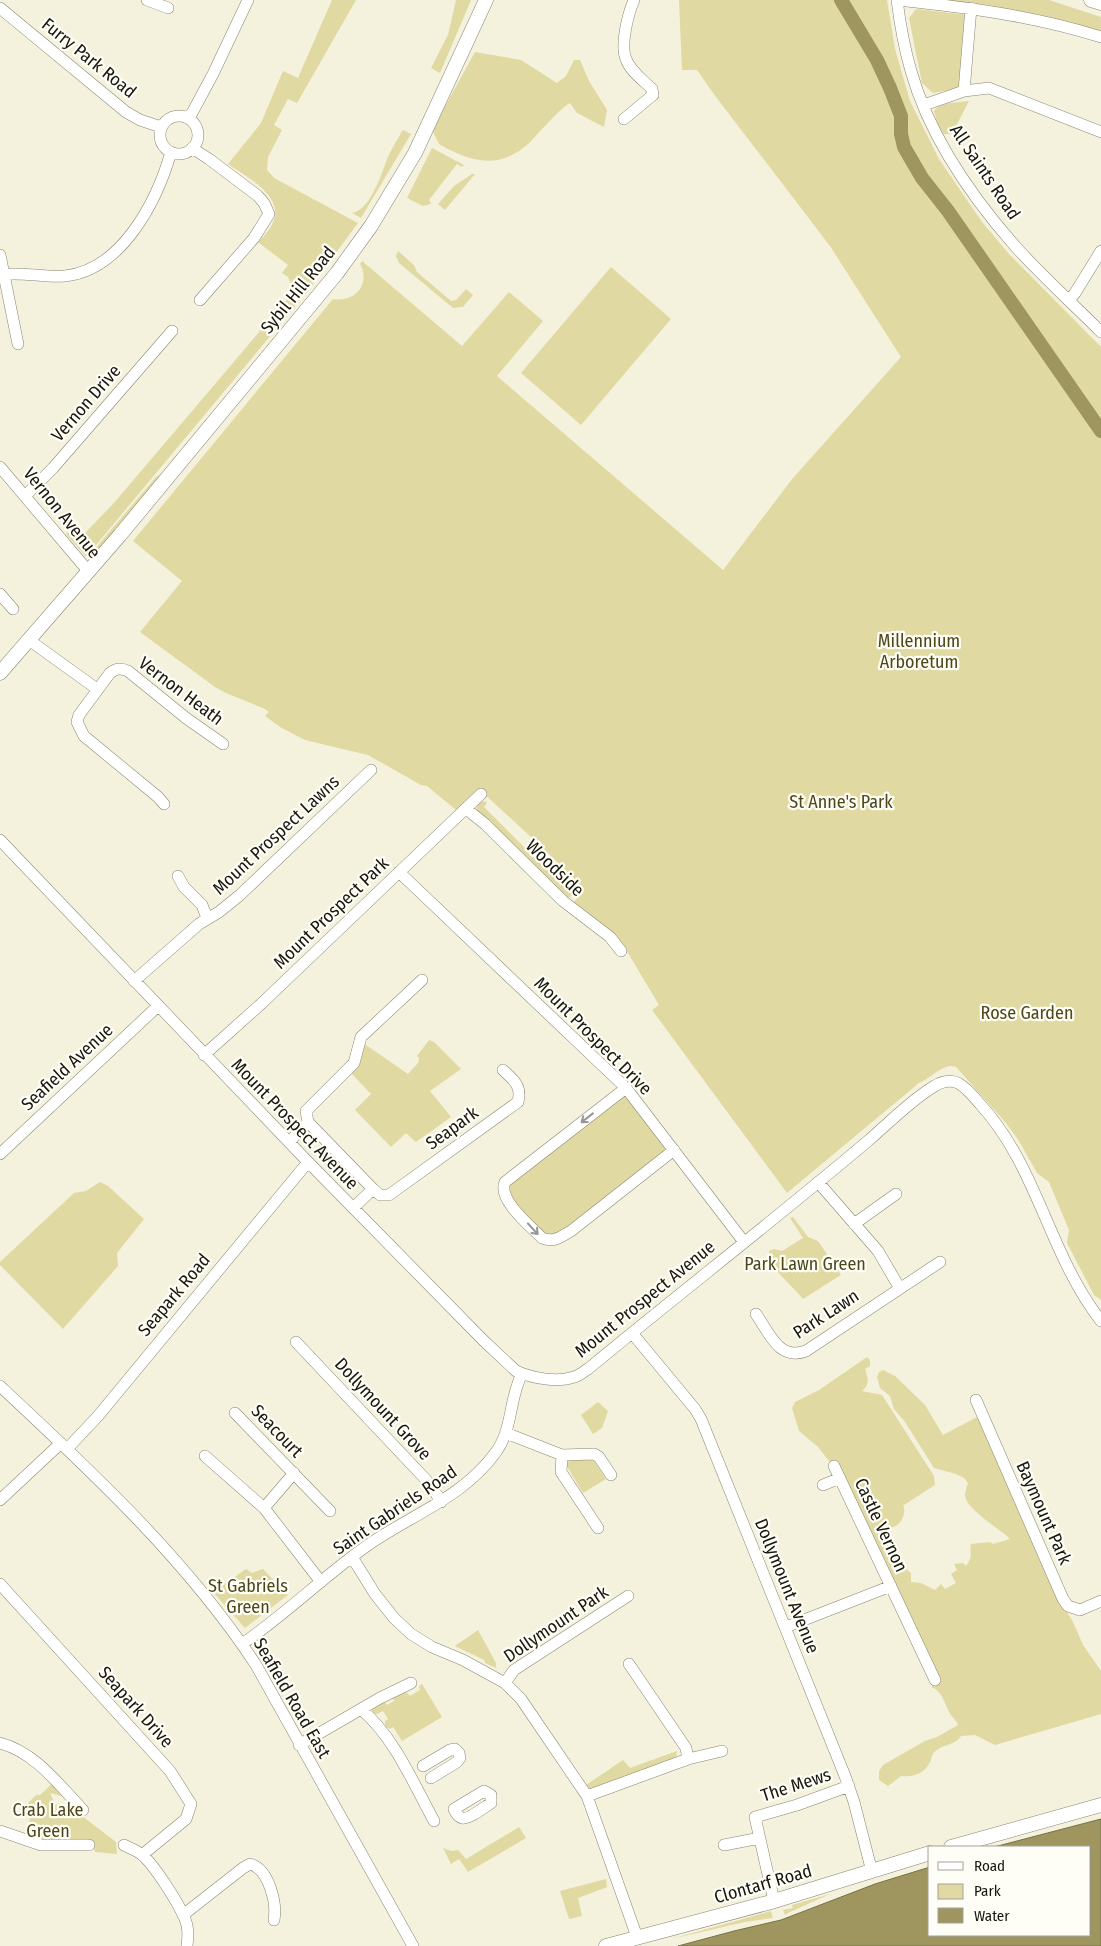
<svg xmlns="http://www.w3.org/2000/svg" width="1101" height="1946" viewBox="0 0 1101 1946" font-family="'Fira Sans Condensed',sans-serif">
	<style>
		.green { fill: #e1d9a2 }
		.water { fill: #9e965e; stroke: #767046 }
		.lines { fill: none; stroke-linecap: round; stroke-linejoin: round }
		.river { stroke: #9e965e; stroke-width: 14 }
		.minor-casing { stroke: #888573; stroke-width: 12 }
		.major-casing { stroke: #888573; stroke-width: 15 }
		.minor { stroke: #fff; stroke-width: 11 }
		.major { stroke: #fff; stroke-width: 14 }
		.oneway { stroke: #979693 }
		.labels { text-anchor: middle; stroke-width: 4.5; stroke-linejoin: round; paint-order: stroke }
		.street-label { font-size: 18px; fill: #17160f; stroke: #fffef6 }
		.park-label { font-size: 18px; fill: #4d471b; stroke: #fffef6 }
	</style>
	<rect width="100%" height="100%" fill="#f4f1dd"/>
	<path class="green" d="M332,0H356L297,103L288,99L274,125L282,130L268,157L267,170L274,178L358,223L307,292L86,557L66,534L68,532L75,537L84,534L114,503L294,291L288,277L282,273L288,265L258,242C264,236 270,230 273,222C285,196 245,176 228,164L261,123L283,71L298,78Z
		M456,0H471L440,73L431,68L448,35Z
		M679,0H887L895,49L910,101L939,159L982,222L1009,254L1101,347V1300L1094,1295L1067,1243L1069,1230L1049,1182L1037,1173L1019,1141L1006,1123L956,1067C943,1062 931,1079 919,1083L787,1193L652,1010L659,1005L622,943L612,933L573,903C579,896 583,892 579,883L531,837L481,791L456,810L427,786L421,785L368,755L305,740L280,727L265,716L269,712L265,709L226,693L215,687L140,632L182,581L133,541L333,299C355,303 371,284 360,264L362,261L462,346L509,292L543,321L497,376L723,570L793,478L901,357L830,246L716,97L697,70H682Z
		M936,0H1049L1101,17V32Z
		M916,9L968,15L960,88L933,93L922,83L909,18Z
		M475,52L521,60L557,83L566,76L574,60H580L589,81L607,110L604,127L577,113L570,103C560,109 552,119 544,127C536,135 529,145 519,151C491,169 465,159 439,144L432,130Z
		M969,101L952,134H944L938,125L934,111C941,101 958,103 969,101Z
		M403,130L411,134L361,218L352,213C369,211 381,176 386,162C390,151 397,140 403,130Z
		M432,148L464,165L462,167L457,164L429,200L431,203L430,204L423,206L407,198Z
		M472,174H475L445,210L438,204L454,186Z
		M398,251L414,265L417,272L451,301L456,300L466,289L473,295L463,307L453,308L399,263L396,256Z
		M611,267L671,319L581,425L521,373Z
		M164,472L92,558H87L156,477Z
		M485,801L487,803L484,807L565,888L569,885L573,892L572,896L567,898L563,896L477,810V804L480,802Z
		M429,1040L434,1042L461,1069L430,1091L451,1117L416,1142L406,1133L391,1147L355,1110L371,1094L350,1072L363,1043L408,1074L418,1063L419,1058L417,1056Z
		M623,1097H626L631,1101L666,1149L662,1155L553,1237H547L507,1198L506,1187Z
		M100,1182L108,1186L144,1219L117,1253L118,1266L63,1329L0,1265V1262L74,1193L86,1191Z
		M793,1217L808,1237L818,1241L841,1275L803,1299C791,1285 778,1274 767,1259L770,1250L775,1249L782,1251L803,1238L790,1218Z
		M867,1357L870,1360V1366L865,1369C868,1377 870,1385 862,1391L882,1395L934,1476L935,1485L904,1505L903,1504C907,1514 901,1526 890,1528L888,1539L891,1545L887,1549L897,1569L905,1568L911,1573V1582L921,1583L935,1590L941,1584L945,1589L956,1583L951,1574L957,1570L954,1564L963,1563L966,1566C974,1554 969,1555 971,1544L990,1542L993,1544L1010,1539C1001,1529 966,1510 965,1495C965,1491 967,1487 968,1483L964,1478L956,1474L934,1468L905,1422L894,1409L890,1396L880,1388L877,1377L879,1372L883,1370L895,1376L925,1405L943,1435L979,1416L1058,1597L1073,1622L1083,1645L1101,1671V1714L995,1745L975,1735L961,1736C955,1745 945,1744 937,1750C933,1752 932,1756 931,1760C925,1774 914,1777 901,1776L888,1786L879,1780V1771L883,1765L925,1741L937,1737L958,1725C956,1720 952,1717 949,1712C945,1703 941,1690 931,1687L940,1681L837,1471L818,1447L799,1431L792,1408L795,1402L819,1390Z
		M598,1402L608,1411L602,1428L593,1434L581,1415Z
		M587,1459L594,1461L606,1479L583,1493L566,1465L569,1461Z
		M246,1569L252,1573L263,1569L288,1595L245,1628L213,1592Z
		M478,1630L496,1663V1668L485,1663L484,1660L455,1646Z
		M422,1684L442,1717L402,1741L393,1727L390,1729L385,1726V1721L388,1719L383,1711L377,1714L373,1713L372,1710L384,1701L387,1705L394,1701L392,1696L406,1692L410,1696L420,1690L419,1686Z
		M677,1751L676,1758L591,1789L586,1785L623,1760L630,1768Z
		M54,1782L69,1798L50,1793L55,1804L69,1806L116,1842L117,1854L95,1852L92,1841L43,1839C20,1836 32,1826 29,1813C29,1810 27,1808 26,1805L36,1795H40Z
		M519,1827L526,1838L468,1872L459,1859L451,1864L443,1848L452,1851L458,1850L466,1859Z
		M606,1879L607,1887L578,1898L582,1916L569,1919L560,1891Z
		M830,1894L788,1913L785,1915L783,1910L793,1908L792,1905Z
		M771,1911L773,1918L745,1922L671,1939Z"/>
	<path class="water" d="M1101,1819V1946H678L734,1931L781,1920L875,1884L930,1867V1935H1090V1847H994Z"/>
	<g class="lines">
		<path class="river" d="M841,0L877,60L890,88L901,116V134L904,147L922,178L948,211L1101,431"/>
		<g class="minor-casing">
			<path id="minor" d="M147,0L168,8
				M897,0C900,24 904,47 911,71C929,135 971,196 1015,246C1042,276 1072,303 1101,332
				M897,0C966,7 1034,16 1101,37
				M0,8L126,112L140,120L161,127
				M964,91L971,8
				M924,105L964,91L989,88L1101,132
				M160 135a19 19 0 1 1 38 0a19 19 0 1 1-38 0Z
				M187,118L192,113L213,74L248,0
				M624,119L653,95L652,89C643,80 630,71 626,59C620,45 628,14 634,0
				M192,148L209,159L258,196L264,203L269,214L254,238L200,300
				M0,255L18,344
				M0,275C21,271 44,278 65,276C122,270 157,201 171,152
				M1069,300L1075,293L1101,251
				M0,467L89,572
				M25,496L53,468L172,331
				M0,594L13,609
				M29,640L97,689
				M164,804L158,797L84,736L77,722L79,715L110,673C117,668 121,668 128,671L186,718L223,744
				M465,810L470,812L485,824L563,901L610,937L621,951
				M0,840L308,1162L484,1341L516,1371C532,1378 557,1383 574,1377C579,1376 583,1372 588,1369C681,1292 777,1218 869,1140C890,1122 910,1101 933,1087C940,1082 950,1079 958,1083C967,1088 974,1097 980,1104C1038,1167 1049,1255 1101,1321
				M399,872L626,1088L744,1242
				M178,876L184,887L202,905L207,918
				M422,980L361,1037L354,1063L306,1111L308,1122L373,1189L380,1195H389L518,1102C522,1086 514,1080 503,1070
				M134,981L199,924L219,912L240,895L371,770
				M204,1055L261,1004L481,794
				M626,1088L505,1182C497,1199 530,1226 542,1238C554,1243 560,1237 571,1231L674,1150
				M293,1138L308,1122
				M0,1154L158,1006
				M818,1182L878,1251L899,1287
				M353,1208L373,1189
				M854,1224L896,1194
				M756,1314C770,1334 779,1361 806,1351L940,1262
				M632,1333L695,1409L701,1419L845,1776L854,1802L872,1872
				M296,1342L431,1485L441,1502
				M0,1386C92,1472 186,1559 256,1665L413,1946
				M976,1400L1063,1599L1068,1606L1080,1610L1101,1601
				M235,1413L330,1511
				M506,1433L562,1455L594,1454L599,1457L611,1475
				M67,1449L98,1416L308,1162
				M562,1455L561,1472L598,1528
				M205,1456L264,1508L321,1582
				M834,1466L935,1680
				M823,1485L840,1478
				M0,1500L61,1443
				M264,1508L294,1473
				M352,1557L375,1594L394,1618L411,1634L432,1647L463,1660L505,1683L521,1699L587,1796L637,1937
				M0,1584L170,1771L191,1804L186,1819L142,1855
				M786,1627L891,1586
				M242,1644C286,1614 324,1576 368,1545C411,1515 464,1497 496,1452C513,1429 509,1398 522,1374
				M629,1664L686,1748L688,1759
				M505,1683L514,1670L628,1596
				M361,1709C395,1738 413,1783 434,1821
				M0,1743C35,1752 59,1785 83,1810
				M299,1745L380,1698L411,1683
				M423,1766L450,1750L455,1749L459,1753L460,1758L457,1762L431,1778
				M484,1791L491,1795V1803C486,1806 468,1820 462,1818C458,1817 456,1813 454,1809Z
				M587,1796L688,1759L722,1751
				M0,1831L41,1845H89
				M124,1845C129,1848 136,1850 141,1854C154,1864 179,1904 185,1919C189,1928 188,1937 187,1946
				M724,1845L760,1838
				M774,1901L755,1817L797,1805L849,1786
				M183,1915L243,1868L250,1864C269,1869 277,1903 274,1920"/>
		</g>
		<g class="major-casing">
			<path id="major" d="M1091,0L1101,3
				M0,673L120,535L337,273L371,226L415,153L486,0
				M951,1847L1101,1805
				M606,1946L771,1902L930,1853"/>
		</g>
		<use href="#minor" class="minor"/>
		<use href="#major" class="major"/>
	</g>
	<defs><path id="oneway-shaft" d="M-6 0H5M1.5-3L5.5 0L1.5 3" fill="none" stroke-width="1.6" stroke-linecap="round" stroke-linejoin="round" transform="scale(1.25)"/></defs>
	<g class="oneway">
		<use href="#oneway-shaft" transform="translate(587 1118) rotate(142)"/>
		<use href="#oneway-shaft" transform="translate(533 1229) rotate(47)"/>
	</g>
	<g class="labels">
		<g class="street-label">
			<text transform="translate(89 58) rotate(39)" y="6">Furry Park Road</text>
			<text transform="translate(985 172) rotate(56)" y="6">All Saints Road</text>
			<text transform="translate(298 290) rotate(-51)" y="6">Sybil Hill Road</text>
			<text transform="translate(86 403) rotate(-49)" y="6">Vernon Drive</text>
			<text transform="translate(62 513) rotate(51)" y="6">Vernon Avenue</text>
			<text transform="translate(181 691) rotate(37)" y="6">Vernon Heath</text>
			<text transform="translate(276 835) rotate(-43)" y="6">Mount Prospect Lawns</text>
			<text transform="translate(555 868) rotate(44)" y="6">Woodside</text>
			<text transform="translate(331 913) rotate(-44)" y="6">Mount Prospect Park</text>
			<text transform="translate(593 1036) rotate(45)" y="6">Mount Prospect Drive</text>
			<text transform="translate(67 1067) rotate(-43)" y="6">Seafield Avenue</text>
			<text transform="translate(295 1124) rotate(46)" y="6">Mount Prospect Avenue</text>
			<text transform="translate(452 1128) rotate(-36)" y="6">Seapark</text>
			<text transform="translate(174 1295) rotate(-50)" y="6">Seapark Road</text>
			<text transform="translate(645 1299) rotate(-39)" y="6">Mount Prospect Avenue</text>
			<text transform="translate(826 1314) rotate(-33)" y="6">Park Lawn</text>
			<text transform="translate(383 1409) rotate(47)" y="6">Dollymount Grove</text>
			<text transform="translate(277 1431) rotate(46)" y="6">Seacourt</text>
			<text transform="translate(395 1510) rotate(-34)" y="6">Saint Gabriels Road</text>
			<text transform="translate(1044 1513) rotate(66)" y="6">Baymount Park</text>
			<text transform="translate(881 1525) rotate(65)" y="6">Castle Vernon</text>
			<text transform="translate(787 1586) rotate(68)" y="6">Dollymount Avenue</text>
			<text transform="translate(556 1624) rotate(-34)" y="6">Dollymount Park</text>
			<text transform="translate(292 1698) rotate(60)" y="6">Seafield Road East</text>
			<text transform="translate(136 1707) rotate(48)" y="6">Seapark Drive</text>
			<text transform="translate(796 1785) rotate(-18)" y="6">The Mews</text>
			<text transform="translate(763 1884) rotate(-16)" y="6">Clontarf Road</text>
		</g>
		<g class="park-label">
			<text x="919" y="647">Millennium<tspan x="919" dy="21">Arboretum</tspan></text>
			<text x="841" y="808">St Anne's Park</text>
			<text x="1027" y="1019">Rose Garden</text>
			<text x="805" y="1270">Park Lawn Green</text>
			<text x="248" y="1592">St Gabriels<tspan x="248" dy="21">Green</tspan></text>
			<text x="48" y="1816">Crab Lake<tspan x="48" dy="21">Green</tspan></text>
		</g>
	</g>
	<rect x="928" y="1846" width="162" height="90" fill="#fffef6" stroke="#a2a19a"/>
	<rect x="938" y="1862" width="25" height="8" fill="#ffffff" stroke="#a2a19a"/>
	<text x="974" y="1871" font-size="15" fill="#17160f">Road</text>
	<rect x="938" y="1884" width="25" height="15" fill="#e1d9a2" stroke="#a2a19a"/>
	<text x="974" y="1896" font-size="15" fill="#17160f">Park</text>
	<rect x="938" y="1908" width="25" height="15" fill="#9e965e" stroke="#a2a19a"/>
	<text x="974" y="1921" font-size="15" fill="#17160f">Water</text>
</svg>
